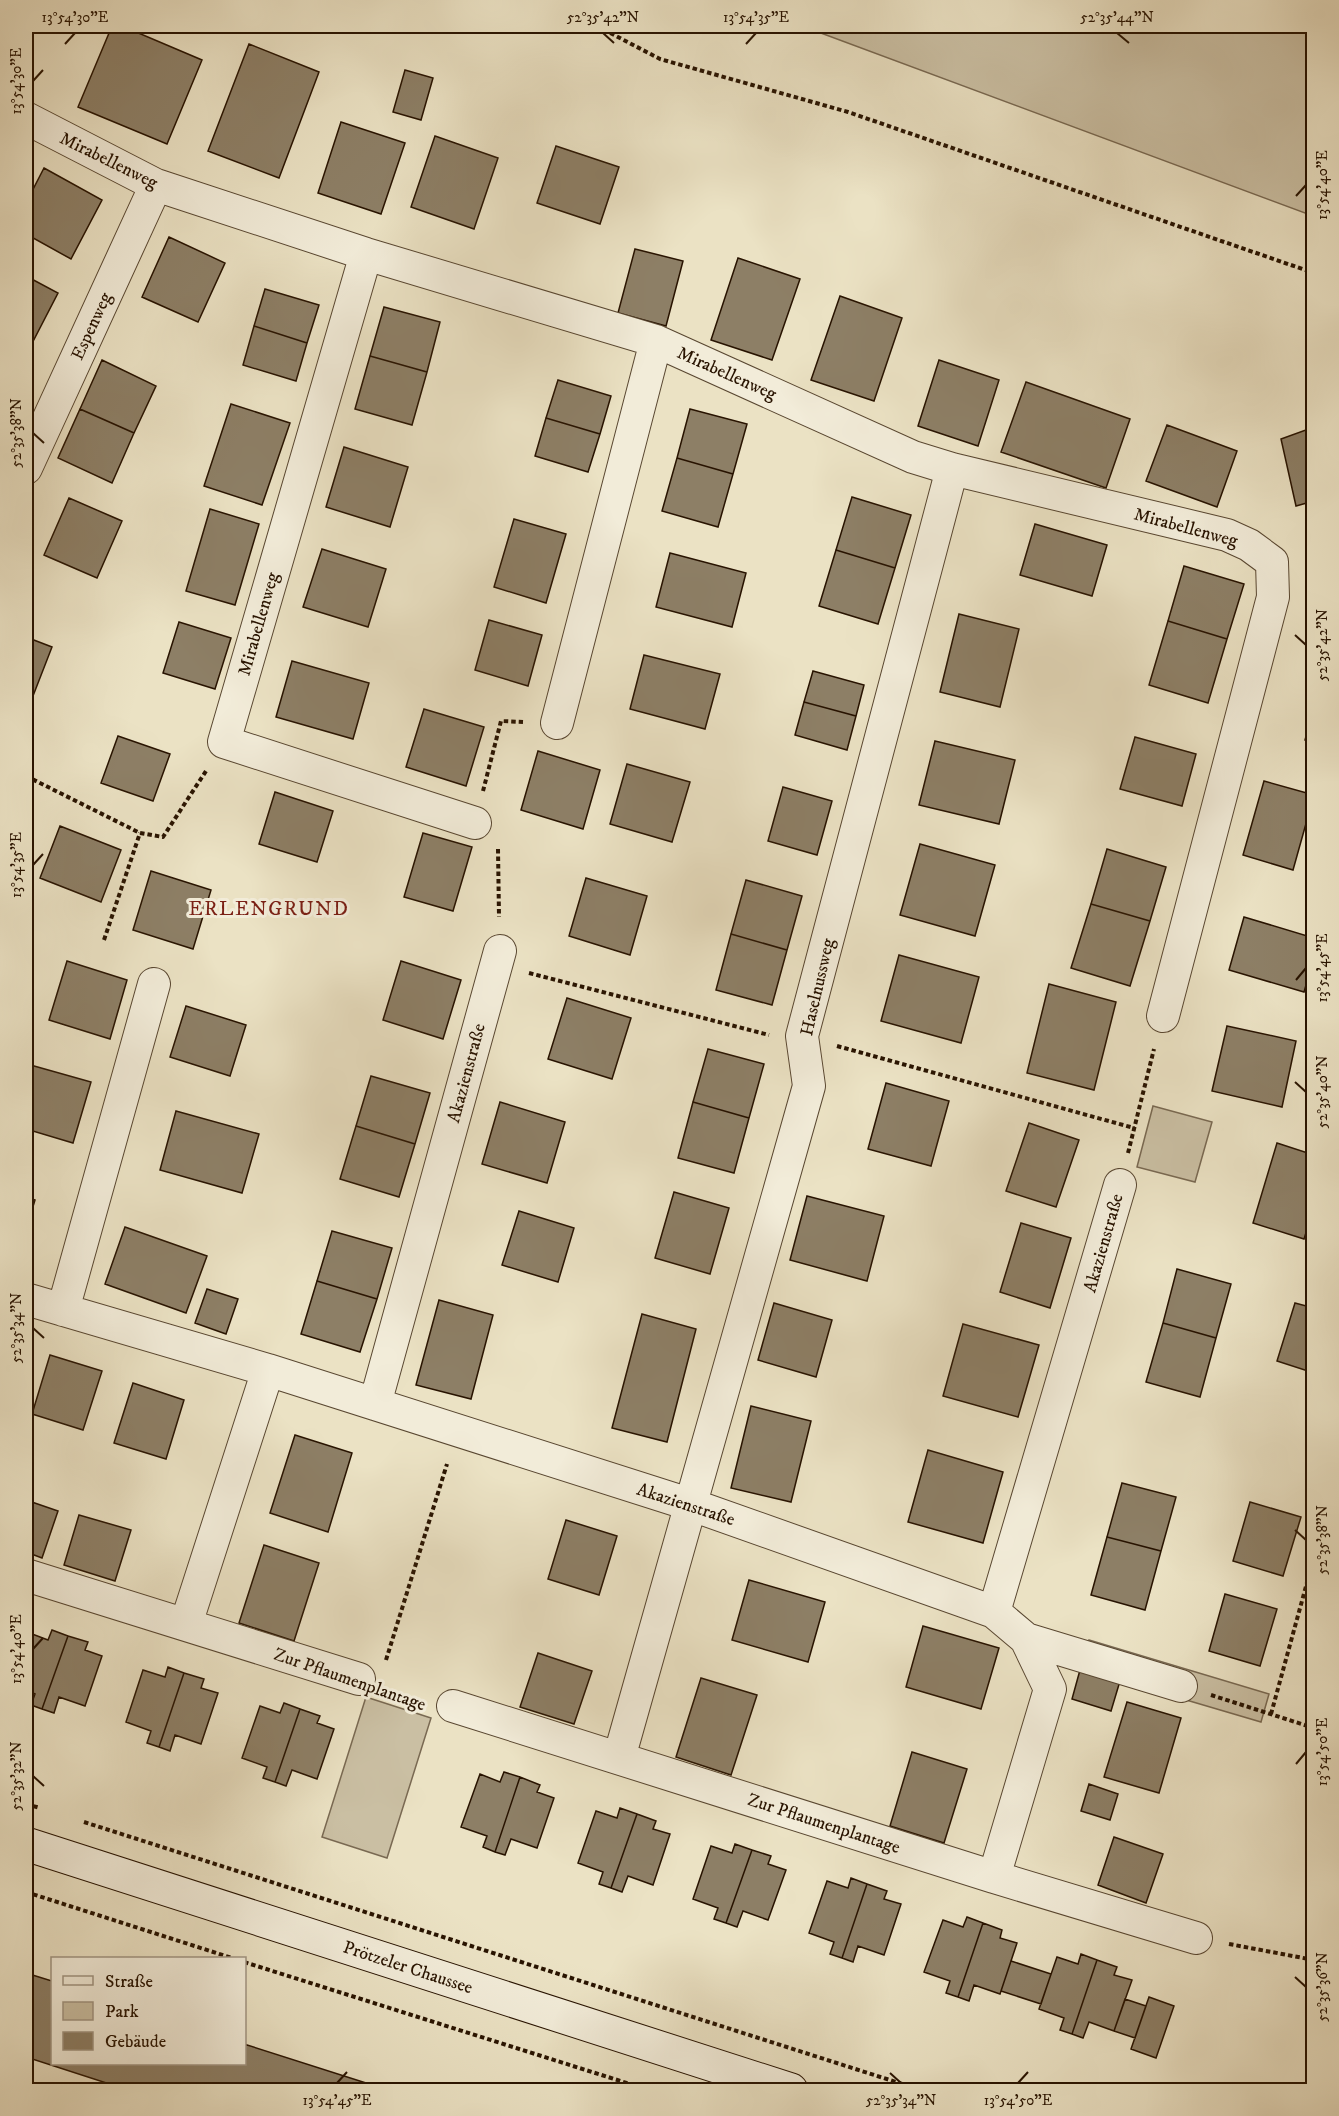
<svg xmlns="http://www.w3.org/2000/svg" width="1339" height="2116" viewBox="0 0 1339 2116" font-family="'IM FELL DW Pica',serif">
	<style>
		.green { fill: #cabfa3; stroke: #796952; stroke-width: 1.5 }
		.building { fill: #8d7f66; stroke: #281300; stroke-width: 1.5 }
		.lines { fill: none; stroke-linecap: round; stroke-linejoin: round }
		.minor-casing { stroke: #594731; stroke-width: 34 }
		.secondary-casing { stroke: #281300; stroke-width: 35 }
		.path { stroke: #281300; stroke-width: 4; stroke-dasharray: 4.5 3; stroke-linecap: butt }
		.minor { stroke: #f2ecd9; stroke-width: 32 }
		.secondary { stroke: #f2ecd9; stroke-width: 33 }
		.ticks { fill: none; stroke: #281300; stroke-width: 2 }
		.labels { text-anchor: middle; stroke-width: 6; stroke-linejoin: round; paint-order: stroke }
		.street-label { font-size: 18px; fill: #281300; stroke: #f2ecd9 }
		.neighbourhood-label { font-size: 20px; letter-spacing: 1.5px; fill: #7a1f14; stroke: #f2ecd9 }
		.neatline { fill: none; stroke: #281300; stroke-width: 2 }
		.ticks-label { font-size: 15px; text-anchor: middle; fill: #281300 }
	</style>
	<rect width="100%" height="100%" fill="#ebe2c4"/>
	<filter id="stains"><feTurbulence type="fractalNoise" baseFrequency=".00333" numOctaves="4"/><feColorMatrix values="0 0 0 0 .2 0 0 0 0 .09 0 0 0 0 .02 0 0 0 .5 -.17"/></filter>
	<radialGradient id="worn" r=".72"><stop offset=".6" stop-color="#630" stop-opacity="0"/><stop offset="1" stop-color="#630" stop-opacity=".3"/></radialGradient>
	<path class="green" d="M802,26H1313V216Z
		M1153,1106L1212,1122L1195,1182L1137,1167Z
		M1089,1640L1269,1694L1261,1722L1081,1669Z
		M366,1697L431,1718L387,1858L322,1837Z"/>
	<path class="building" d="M112,26H122L202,60L167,144L78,107Z
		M249,44L319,72L279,178L208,151Z
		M405,70L433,78L421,120L393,112Z
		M341,122L405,143L381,214L318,193Z
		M435,136L498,158L474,229L411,207Z
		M556,146L619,167L600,224L537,203Z
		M44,168L102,200L71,259L26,234V203Z
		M169,237L225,263L198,322L142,297Z
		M635,249L683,261L666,326L618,313Z
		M738,258L800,279L772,360L711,340Z
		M26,276L58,293L27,353L26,352Z
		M265,289L319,305L307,343L254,326Z
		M840,296L902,318L874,401L811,380Z
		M384,307L440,322L427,372L370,356Z
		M254,326L307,343L296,381L243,365Z
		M370,356L427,372L412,425L355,409Z
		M102,360L156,386L134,433L80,409Z
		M939,360L999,380L978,446L918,426Z
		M558,380L611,396L600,434L546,418Z
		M1026,382L1130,419L1106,488L1001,452Z
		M231,404L290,423L262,505L204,486Z
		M80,409L134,433L112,483L58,458Z
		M690,409L747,424L733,474L677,458Z
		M546,418L600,434L588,472L535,456Z
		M1167,425L1237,451L1217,507L1146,481Z
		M1314,427V501L1296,506L1281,439Z
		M344,447L408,467L390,527L326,507Z
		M677,458L733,474L718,527L662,511Z
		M852,497L911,515L895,568L836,550Z
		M69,498L122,521L97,578L44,555Z
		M210,509L259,524L235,605L186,591Z
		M514,519L566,534L546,603L494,587Z
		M1035,524L1107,545L1092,596L1020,575Z
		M322,549L386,569L368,627L303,607Z
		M836,550L895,568L878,624L819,606Z
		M670,553L746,573L732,627L656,607Z
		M1184,566L1244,584L1227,639L1168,621Z
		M959,614L1019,629L1000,707L940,692Z
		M489,620L542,635L528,686L475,670Z
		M1168,621L1227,639L1208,703L1149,685Z
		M179,622L231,638L215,689L163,673Z
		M26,637L52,647L26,714Z
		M644,655L720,674L705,729L630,709Z
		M292,661L369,683L353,739L276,717Z
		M813,671L864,685L856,716L804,702Z
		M804,702L856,716L847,750L795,735Z
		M1314,708V743L1305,740Z
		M424,709L484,727L466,786L406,767Z
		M118,736L170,754L153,801L101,783Z
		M1135,737L1196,754L1182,806L1120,789Z
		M935,741L1015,760L999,824L919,805Z
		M538,751L600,770L583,829L521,810Z
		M627,764L690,782L672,842L610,824Z
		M1264,781L1314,795L1293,870L1243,855Z
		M783,787L832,801L817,855L768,841Z
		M275,792L333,811L317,862L259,844Z
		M60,826L121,850L101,902L40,878Z
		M423,833L472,847L453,911L404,897Z
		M920,844L995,865L975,936L900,915Z
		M1107,849L1166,867L1150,921L1091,904Z
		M151,871L211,890L193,949L133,930Z
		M586,878L647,896L630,955L569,936Z
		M746,880L802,896L787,950L731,934Z
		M1091,904L1150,921L1130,986L1071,968Z
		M1244,917L1314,938V958L1304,992L1229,970Z
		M731,934L787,950L772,1005L716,990Z
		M899,955L979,977L961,1043L881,1021Z
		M67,961L127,980L110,1039L49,1020Z
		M401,961L461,980L443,1039L383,1020Z
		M1049,984L1116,1002L1094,1090L1027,1073Z
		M567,998L631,1018L612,1079L548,1059Z
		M186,1006L246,1025L230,1076L170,1057Z
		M1227,1026L1296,1041L1282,1107L1212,1091Z
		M708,1049L764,1064L749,1118L693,1102Z
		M27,1064L91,1082L73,1143L26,1129Z
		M371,1076L430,1093L415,1144L356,1126Z
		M886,1083L949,1101L931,1166L868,1149Z
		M500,1102L565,1122L547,1183L482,1164Z
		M693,1102L749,1118L734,1173L678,1158Z
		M176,1111L259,1134L242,1193L160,1170Z
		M1029,1123L1079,1140L1056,1207L1006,1191Z
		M356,1126L415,1144L399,1197L340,1179Z
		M1277,1143L1314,1155V1207L1304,1239L1253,1223Z
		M674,1192L729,1208L710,1274L655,1258Z
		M807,1196L884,1216L867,1281L790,1260Z
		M26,1197L35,1200L26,1230Z
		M519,1211L574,1228L558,1282L502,1265Z
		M1021,1223L1071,1238L1050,1308L1000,1292Z
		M125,1227L207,1256L186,1313L105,1284Z
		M332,1231L392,1248L377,1299L317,1281Z
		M1177,1269L1231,1284L1216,1338L1163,1323Z
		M317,1281L377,1299L360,1352L301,1334Z
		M207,1289L238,1299L226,1334L195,1323Z
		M439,1300L493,1315L471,1399L416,1385Z
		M774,1303L832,1320L816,1377L758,1360Z
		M1295,1303L1314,1308V1373L1277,1361Z
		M642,1314L696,1329L667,1442L612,1428Z
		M1163,1323L1216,1338L1200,1397L1146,1382Z
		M963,1324L1039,1345L1018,1417L943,1396Z
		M50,1355L102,1371L83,1430L32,1414Z
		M133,1383L184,1400L166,1459L114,1443Z
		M751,1406L811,1421L791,1502L731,1488Z
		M295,1435L352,1453L328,1532L270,1513Z
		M928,1450L1003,1472L983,1543L908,1522Z
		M1122,1483L1176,1497L1161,1551L1107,1537Z
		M26,1500L58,1511L42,1558L26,1552Z
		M1250,1502L1301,1517L1283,1576L1233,1561Z
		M79,1515L131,1530L115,1581L64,1565Z
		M566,1520L617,1536L599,1595L548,1579Z
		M1107,1537L1161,1551L1145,1610L1091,1595Z
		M264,1545L319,1563L294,1641L239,1623Z
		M749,1580L825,1602L808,1662L732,1640Z
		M1225,1594L1277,1609L1260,1666L1209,1651Z
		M923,1626L999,1648L981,1709L906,1687Z
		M52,1630L68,1636L42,1709L31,1705L35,1694L26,1690V1637L27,1632L48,1640Z
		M68,1636L88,1642L85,1650L102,1656L85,1706L59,1697L54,1713L42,1709Z
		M538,1653L592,1671L574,1724L520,1707Z
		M168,1667L184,1673L159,1747L147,1743L151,1731L126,1722L143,1670L165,1677Z
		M1080,1670L1120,1681L1111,1711L1072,1699Z
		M184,1673L204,1679L201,1688L218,1693L201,1744L175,1735L170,1751L159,1747Z
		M701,1678L757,1695L731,1775L676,1757Z
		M1127,1702L1181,1718L1159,1793L1104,1777Z
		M284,1703L300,1709L275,1782L263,1778L267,1767L242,1758L260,1706L280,1713Z
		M300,1709L320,1716L317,1723L334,1729L317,1779L292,1770L286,1786L275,1782Z
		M912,1752L967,1769L944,1843L890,1826Z
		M504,1772L520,1777L495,1852L483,1847L487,1836L461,1827L480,1774L500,1782Z
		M520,1777L540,1785L537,1792L554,1798L537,1848L511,1839L505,1855L495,1852Z
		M1089,1784L1118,1794L1110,1820L1081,1811Z
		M620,1808L637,1814L611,1888L599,1884L603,1872L578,1863L596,1811L617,1818Z
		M637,1814L656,1821L653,1829L670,1834L653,1885L628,1876L622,1892L611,1888Z
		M1114,1837L1163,1854L1146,1903L1098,1885Z
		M735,1844L752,1850L726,1923L714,1919L718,1908L693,1899L711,1846L732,1853Z
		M752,1850L771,1856L768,1864L786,1870L768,1920L743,1911L737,1927L726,1923Z
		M851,1878L867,1884L842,1958L830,1954L834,1942L809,1933L827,1881L848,1888Z
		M867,1884L887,1891L884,1899L901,1904L884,1955L858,1946L853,1962L842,1958Z
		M967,1917L983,1923L958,1997L946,1993L950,1981L924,1972L943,1920L963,1927Z
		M983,1923L1002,1930L1000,1938L1017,1943L1000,1994L974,1985L969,2001L958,1997Z
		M1081,1954L1097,1960L1072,2034L1060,2030L1064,2018L1039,2009L1057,1957L1078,1964Z
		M1097,1960L1117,1967L1114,1975L1132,1980L1114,2031L1089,2022L1083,2038L1072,2034Z
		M1011,1961L1051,1974L1041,2004L1001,1991Z
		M26,1973L52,1981V2064H244V2044L388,2090H128L26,2057Z
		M1149,1997L1174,2006L1156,2058L1131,2049Z
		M1125,1999L1146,2006L1135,2038L1114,2031Z"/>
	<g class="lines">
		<g class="minor-casing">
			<path id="minor" d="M26,118L156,185L366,254L656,341L913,457L952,469L1227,535L1249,545L1272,562L1273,597L1163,1016
				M366,254L224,742L475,823
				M26,468L156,185
				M557,723L656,341
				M26,1299L268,1370L692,1505L994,1612L1026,1639L1181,1686
				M63,1310L154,984
				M375,1404L500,951
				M26,1575L359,1679
				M994,1612L1120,1185
				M186,1624L268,1370
				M453,1706L994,1877L1050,1689L1026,1639
				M619,1758L809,1086L802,1036L952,469
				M994,1877L1196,1938"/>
		</g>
		<g class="secondary-casing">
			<path id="secondary" d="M26,1844L791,2090"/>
		</g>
		<path class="path" d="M597,26L660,59L848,112L1314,273
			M26,776L140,833L163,837L206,771
			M483,791L501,721L523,722
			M498,849L499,917
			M104,940L140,833
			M529,973L769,1035
			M837,1046L1134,1128
			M1128,1153L1154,1049
			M386,1660L447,1464
			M389,1695L420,1704
			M1211,1695L1314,1728
			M1271,1714L1314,1557
			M26,1804L40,1808
			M84,1822L921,2090
			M26,1892L232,1958
			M1229,1944L1314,1960
			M244,1962L649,2090"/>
		<use href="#minor" class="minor"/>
		<use href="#secondary" class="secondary"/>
	</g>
	<path class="ticks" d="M603,33L614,43M1117,33L1129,43M65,44L75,33M746,44L756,33M33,81L43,70M1296,196L1306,185M33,433L44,443M1295,635L1306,645M33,865L43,854M1296,980L1306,968M1295,1082L1306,1092M33,1328L44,1338M1295,1530L1306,1540M33,1649L43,1638M1296,1764L1306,1752M33,1776L44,1786M1295,1977L1306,1987M890,2073L901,2083M337,2083L347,2072M1018,2083L1028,2072"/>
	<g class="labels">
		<g class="street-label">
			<text transform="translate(109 160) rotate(26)" y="6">Mirabellenweg</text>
			<text transform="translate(91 326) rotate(-65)" y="6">Espenweg</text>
			<text transform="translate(727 373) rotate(24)" y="6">Mirabellenweg</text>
			<text transform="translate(1186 527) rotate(15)" y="6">Mirabellenweg</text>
			<text transform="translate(258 624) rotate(-74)" y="6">Mirabellenweg</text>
			<text transform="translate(817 987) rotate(-77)" y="6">Haselnussweg</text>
			<text transform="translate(466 1073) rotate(-75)" y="6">Akazienstraße</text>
			<text transform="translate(1103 1243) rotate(-74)" y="6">Akazienstraße</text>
			<text transform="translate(686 1504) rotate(18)" y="6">Akazienstraße</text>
			<text transform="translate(350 1679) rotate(19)" y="6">Zur Pflaumenplantage</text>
			<text transform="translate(824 1823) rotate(18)" y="6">Zur Pflaumenplantage</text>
			<text transform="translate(408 1967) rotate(18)" y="6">Prötzeler Chaussee</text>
		</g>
		<g class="neighbourhood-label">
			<text x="269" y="915">ERLENGRUND</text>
		</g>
	</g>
	<rect width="1339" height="2116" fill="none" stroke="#ebe2c4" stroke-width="66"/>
	<rect x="51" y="1957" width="195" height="108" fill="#f2ecd9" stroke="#a19582" stroke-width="1.5"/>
	<rect x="63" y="1976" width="30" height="9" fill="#f2ecd9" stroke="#a19582" stroke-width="1.5"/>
	<text x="105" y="1987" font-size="18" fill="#281300">Straße</text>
	<rect x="63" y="2002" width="30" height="18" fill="#cabfa3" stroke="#a19582" stroke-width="1.5"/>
	<text x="105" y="2017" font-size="18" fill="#281300">Park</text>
	<rect x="63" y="2032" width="30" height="18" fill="#8d7f66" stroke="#a19582" stroke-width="1.5"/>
	<text x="105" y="2047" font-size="18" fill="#281300">Gebäude</text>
	<rect x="33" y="33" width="1273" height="2050" class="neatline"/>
	<g class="ticks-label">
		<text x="75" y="22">13°54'30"E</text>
		<text x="603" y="22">52°35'42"N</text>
		<text x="756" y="22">13°54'35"E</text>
		<text x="1117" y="22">52°35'44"N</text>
		<text transform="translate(16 81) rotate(-90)" y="5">13°54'30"E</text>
		<text transform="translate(1322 185) rotate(-90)" y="5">13°54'40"E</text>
		<text transform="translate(16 433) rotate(-90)" y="5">52°35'38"N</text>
		<text transform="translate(1322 645) rotate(-90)" y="5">52°35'42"N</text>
		<text transform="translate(16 865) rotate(-90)" y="5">13°54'35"E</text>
		<text transform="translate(1322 968) rotate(-90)" y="5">13°54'45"E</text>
		<text transform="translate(1322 1092) rotate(-90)" y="5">52°35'40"N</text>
		<text transform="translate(16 1328) rotate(-90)" y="5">52°35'34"N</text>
		<text transform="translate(1322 1540) rotate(-90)" y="5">52°35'38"N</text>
		<text transform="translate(16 1649) rotate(-90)" y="5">13°54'40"E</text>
		<text transform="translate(1322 1752) rotate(-90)" y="5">13°54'50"E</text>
		<text transform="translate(16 1776) rotate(-90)" y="5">52°35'32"N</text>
		<text transform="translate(1322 1987) rotate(-90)" y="5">52°35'36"N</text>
		<text x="337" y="2105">13°54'45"E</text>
		<text x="901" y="2105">52°35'34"N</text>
		<text x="1018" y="2105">13°54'50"E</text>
	</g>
	<rect width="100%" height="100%" filter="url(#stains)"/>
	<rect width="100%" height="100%" fill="url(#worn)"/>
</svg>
